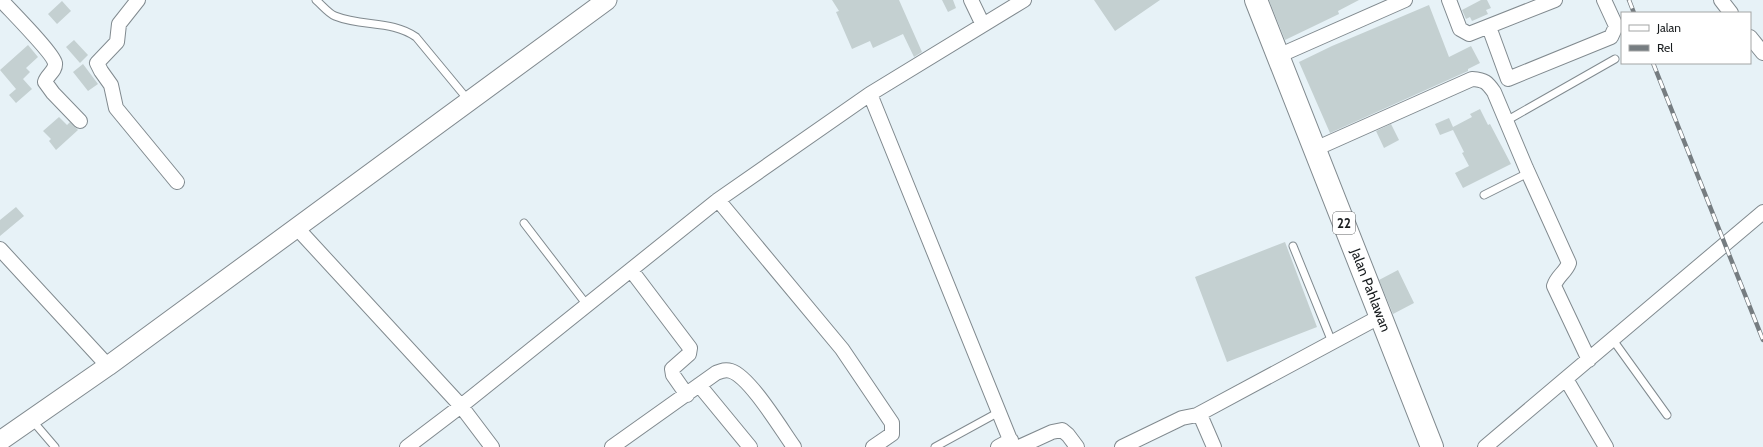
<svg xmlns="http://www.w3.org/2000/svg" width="1763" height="447" viewBox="0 0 1763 447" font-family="Cabin,sans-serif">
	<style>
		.building { fill: #c4d0d1 }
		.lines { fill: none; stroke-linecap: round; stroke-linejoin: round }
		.lane-casing { stroke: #818a8f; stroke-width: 9 }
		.street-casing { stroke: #818a8f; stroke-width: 16 }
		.secondary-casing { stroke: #818a8f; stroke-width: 21 }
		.highway-casing { stroke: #818a8f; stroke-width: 24 }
		.lane { stroke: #fff; stroke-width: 7 }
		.street { stroke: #fff; stroke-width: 14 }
		.secondary { stroke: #fff; stroke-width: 19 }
		.highway { stroke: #fff; stroke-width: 22 }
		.rail-casing { stroke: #767d81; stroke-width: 4.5 }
		.rail { stroke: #fff; stroke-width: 3; stroke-dasharray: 9; stroke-linecap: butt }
		.labels { text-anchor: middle; stroke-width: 3; stroke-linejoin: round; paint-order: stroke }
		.shield { fill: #fff; stroke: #5e6162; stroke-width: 1 }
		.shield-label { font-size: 13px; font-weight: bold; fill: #191d1f }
		.street-label { font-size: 14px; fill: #191d1f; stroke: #fff }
	</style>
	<rect width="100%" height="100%" fill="#e7f2f7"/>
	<path class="building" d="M832,0H899L922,52L914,57L903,34L873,48L870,41L852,49L836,12L839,11Z
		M942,0H953L956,8L948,12Z
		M1094,0H1160L1115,31Z
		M1269,0H1359L1338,11L1339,14L1285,40Z
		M1481,0H1487L1491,8L1486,10L1488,14L1472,21L1470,17L1466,19L1462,10Z
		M62,1L71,11L57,24L48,14Z
		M1429,5L1449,57L1471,46L1480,63L1468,69V71L1330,133L1299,62L1332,46Z
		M74,40L88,55L80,63L66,47Z
		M28,45L38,57L26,68L30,72L23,79L32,89L16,103L9,95L16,89L0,70Z
		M83,64L98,84L88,91L73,72Z
		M1480,109L1488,125L1490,124L1511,164L1463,188L1455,173L1469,166L1462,153L1464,152L1453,130L1440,135L1435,124L1449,118L1453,127L1472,117L1470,114Z
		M59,117L67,125L70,122L78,130L56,150L49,141L51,139L43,131Z
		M1391,124L1399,140L1384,148L1376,131Z
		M16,207L24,216L0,236V220Z
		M1285,242L1317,327L1227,362L1195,277Z
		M1398,270L1414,303L1393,314L1379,280Z"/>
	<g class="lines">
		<g class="lane-casing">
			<path id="lane" d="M316,0C322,5 328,13 335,16C362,27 392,20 416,37L469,101
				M1506,121L1615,59
				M1484,195L1528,173
				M524,223L587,305
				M1293,246L1332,342
				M1613,340L1667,415
				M31,419L55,447
				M935,447L999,412"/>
		</g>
		<g class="street-casing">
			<path id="street" d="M1,0C10,10 53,53 55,63C56,71 47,75 45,82L53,93L80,121
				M138,0L119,24L117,42L97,63L101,71L111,85L116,108L177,182
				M971,0L983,25
				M1449,0L1460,29L1469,34L1555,0
				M1721,0L1731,13
				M1489,27L1508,79L1611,37L1616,26L1604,0
				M1750,37L1763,53
				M1278,56L1405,0
				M870,94L1013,447
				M1315,149L1472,79C1485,80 1487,82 1494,92L1526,168L1569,263C1566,272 1557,276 1554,286L1589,360
				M718,200L842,349L892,423V434L873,447
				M296,227L461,406L492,447
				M0,249L108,366
				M631,270L690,348L689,354L672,369L673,375L687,395
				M1566,379L1606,447
				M699,385L750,447
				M1197,415L1381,316
				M407,447L461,406L718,200L870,94L1024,0
				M612,447L716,373C721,371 725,369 731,371C750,377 781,429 794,447
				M998,447L1011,440
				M1019,447L1052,432L1062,430L1068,435L1077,447
				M1122,447L1182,418L1197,415L1201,417L1214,447
				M1485,447L1763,212"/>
		</g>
		<g class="secondary-casing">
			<path id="secondary" d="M0,441L108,366L607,0"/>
		</g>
		<g class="highway-casing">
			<path id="highway" d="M1256,0L1432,447"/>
		</g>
		<use href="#lane" class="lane"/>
		<use href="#street" class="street"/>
		<use href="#secondary" class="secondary"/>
		<use href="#highway" class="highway"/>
		<g class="rail-casing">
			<path id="rail" d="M1629,0L1634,13
				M1653,63L1763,340"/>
		</g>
		<use href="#rail" class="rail"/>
	</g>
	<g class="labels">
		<rect class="shield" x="1333" y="212" width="22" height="22" rx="3"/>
		<g class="shield-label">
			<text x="1344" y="228">22</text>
		</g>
		<g class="street-label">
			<text transform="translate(1371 290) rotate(69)" y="5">Jalan Pahlawan</text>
		</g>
	</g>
	<rect x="1621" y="12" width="130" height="52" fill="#ffffff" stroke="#a3a5a5"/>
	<rect x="1629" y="25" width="20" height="6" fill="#ffffff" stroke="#a3a5a5"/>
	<text x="1657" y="32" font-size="12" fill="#191d1f">Jalan</text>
	<rect x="1629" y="45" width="20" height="6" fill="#767d81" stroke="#a3a5a5"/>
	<text x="1657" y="52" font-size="12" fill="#191d1f">Rel</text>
</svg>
